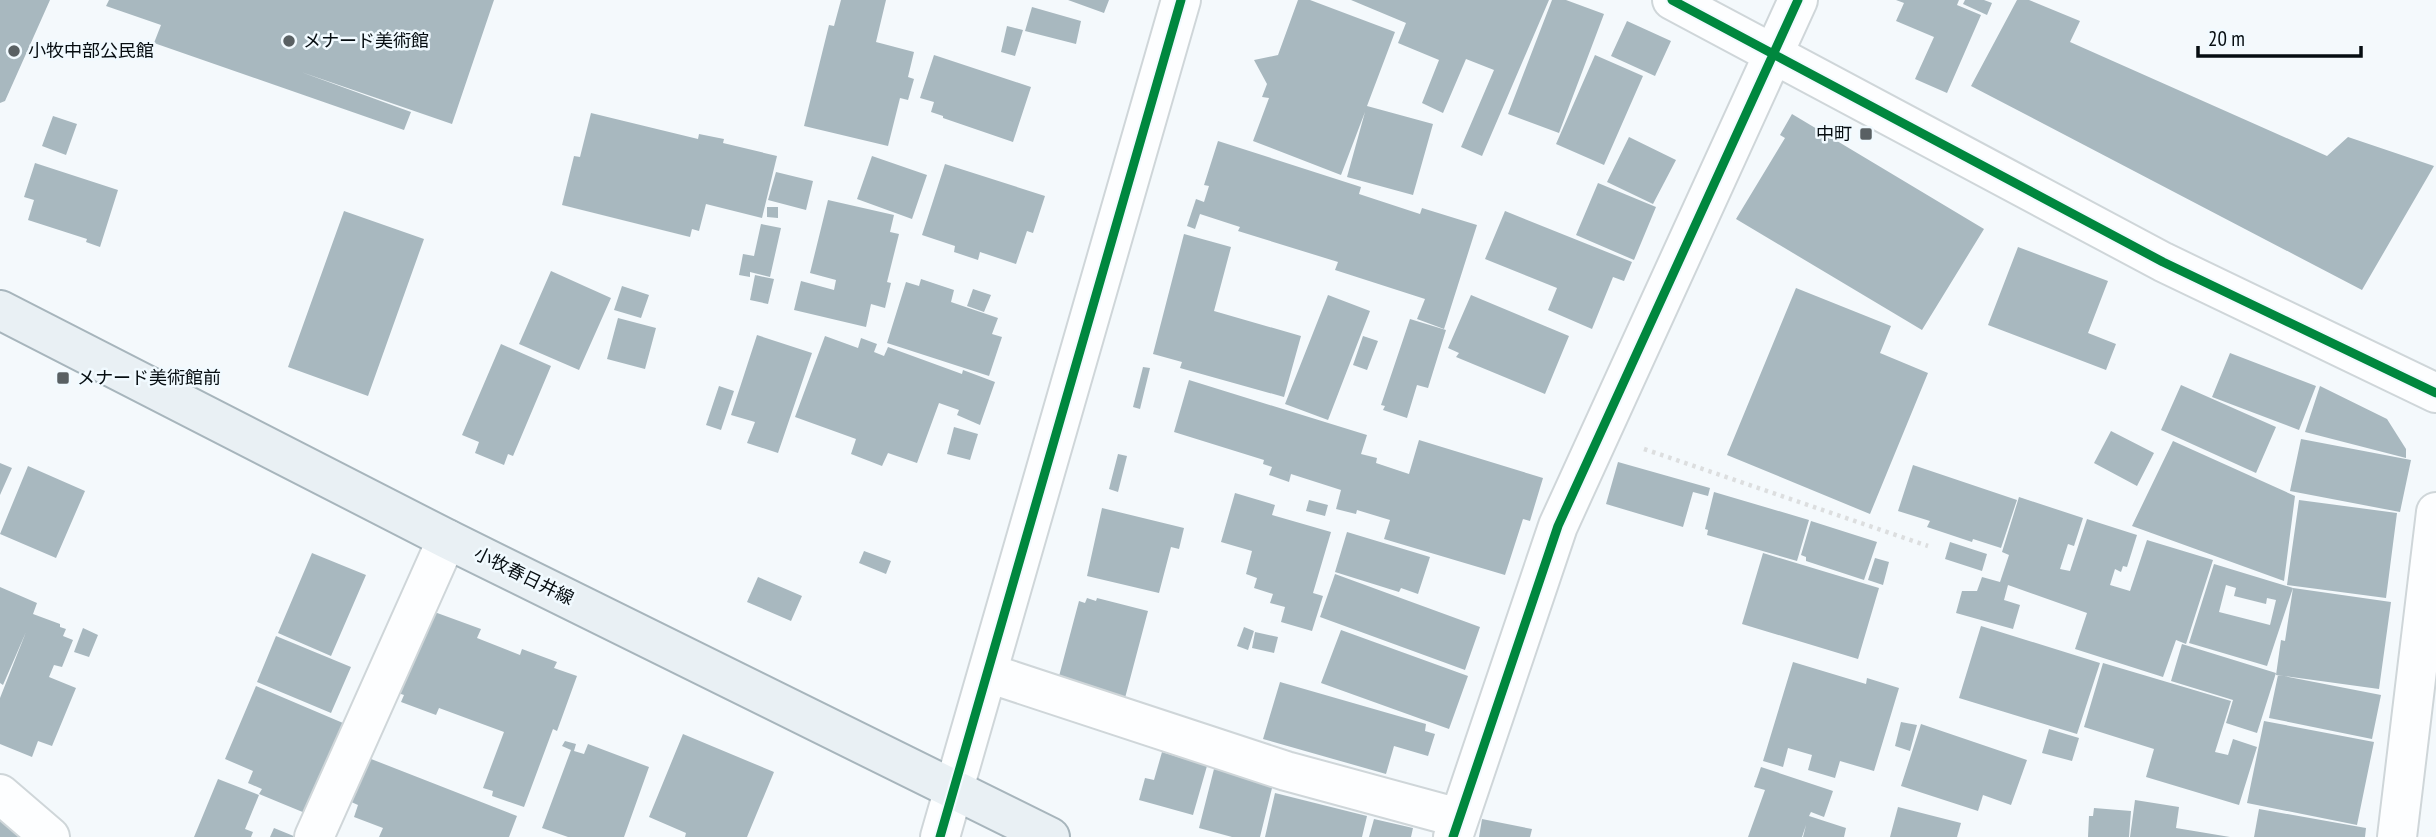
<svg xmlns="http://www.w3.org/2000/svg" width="2436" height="837" viewBox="0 0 2436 837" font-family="'PT Sans Narrow','Noto Sans JP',sans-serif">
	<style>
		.building { fill: #a8b8bf; fill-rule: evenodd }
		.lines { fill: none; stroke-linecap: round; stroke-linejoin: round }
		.minor-casing { stroke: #cfd6d9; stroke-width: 42 }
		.major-casing { stroke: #a7b5bc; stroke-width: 42 }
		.path { stroke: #dcdedf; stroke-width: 4.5; stroke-dasharray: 3.5 5; stroke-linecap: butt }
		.minor { stroke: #fdfeff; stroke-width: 38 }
		.major { stroke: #e9f0f4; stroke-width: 38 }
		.cycleway-casing { stroke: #f1faff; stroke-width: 13 }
		.cycleway { stroke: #00873e; stroke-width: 9 }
		.poi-dot { fill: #596063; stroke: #f1faff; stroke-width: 2.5 }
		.labels { text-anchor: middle; stroke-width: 5; stroke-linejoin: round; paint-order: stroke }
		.poi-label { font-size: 18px; fill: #060d11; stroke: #f1faff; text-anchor: start }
		.street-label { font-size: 18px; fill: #060d11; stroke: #f1faff }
	</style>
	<rect width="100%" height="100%" fill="#f4f9fc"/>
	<path class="building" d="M0,0H50L5,101L0,103Z
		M109,0H494L452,124L301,72L411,112L404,130L154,43L161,25L106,6Z
		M841,0H886L876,42L914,52L908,77L914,79L908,100L900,98L888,146L804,126L829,25L834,26Z
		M1068,0H1109L1104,13Z
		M1298,0H1310L1395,32L1367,106L1433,124L1413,195L1347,177L1365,112L1341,175L1253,141L1269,98L1262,97L1267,84L1254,60L1278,55Z
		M1351,0H1549L1482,156L1461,147L1494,70L1466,59L1443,113L1422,103L1439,60L1398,43L1406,23Z
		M1552,0H1566L1604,14L1559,133L1508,114Z
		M1896,0H1959L1957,5L1981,15L1947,93L1915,79L1934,37L1896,21L1904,3Z
		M1965,0H1984L1992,3L1987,15L1963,4Z
		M2017,0H2029L2080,21L2070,42L2327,156L2348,137L2434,166L2362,290L1971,86Z
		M1032,7L1081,21L1076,44L1025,31Z
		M1627,21L1671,41L1655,76L1611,56Z
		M1007,26L1023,30L1015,56L1001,52Z
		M934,55L1031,87L1013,142L943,118V116L931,112L934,102L920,98Z
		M1595,55L1643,76L1604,165L1556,144Z
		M591,113L698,139L699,134L724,139L723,143L777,156L762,218L706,204L699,231L692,229L690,237L562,205L574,156L580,157Z
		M1792,114L1984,229L1922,330L1736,219L1785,138L1780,135Z
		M53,116L77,124L66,155L42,146Z
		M1629,137L1676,160L1653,204L1607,182Z
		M1218,141L1361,187L1359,194L1420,214L1422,208L1477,225L1444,329L1417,319L1425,299L1335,270L1338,262L1238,231L1240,227L1200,214L1195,229L1187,226L1196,199L1204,202L1209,186L1204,185Z
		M872,156L927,175L912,219L857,199Z
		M35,163L118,190L100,247L86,242L87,239L28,220L34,200L24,197Z
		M945,164L1045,196L1033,233L1027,231L1016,264L980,252L978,260L954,252L955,246L922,235Z
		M776,172L813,181L806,210L768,200Z
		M1598,183L1656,207L1634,260L1576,235Z
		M828,200L894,215L890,232L899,234L887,282L891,283L885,308L871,304L866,327L794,310L801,281L834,290L836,280L810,273Z
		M767,207H778V218L767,217Z
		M344,211L424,239L368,396L288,367Z
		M1505,211L1632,262L1624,281L1613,277L1592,329L1548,310L1557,288L1485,259Z
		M761,224L781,228L770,277L750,272V277L739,275L743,254L754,256Z
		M1184,234L1231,247L1214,311L1301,336L1284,397L1180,368L1182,362L1153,354Z
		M2018,247L2108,281L2088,333L2116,344L2106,370L1988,325Z
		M551,271L611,298L579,370L519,344Z
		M755,275L774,279L768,304L750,300Z
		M921,279L954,290L951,302L998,318L992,334L1002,337L989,376L887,343L906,282L919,286Z
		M622,286L649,295L641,318L614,310Z
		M1796,288L1891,326L1880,353L1928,373L1870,514L1727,455Z
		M973,289L991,295L984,312L967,306Z
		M1328,295L1370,311L1328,420L1285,404Z
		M1471,295L1569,336L1545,394L1456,357L1459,353L1448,348Z
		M618,318L656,328L645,369L607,359Z
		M1410,319L1446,330L1428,388L1417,385L1407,418L1383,410L1385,406L1381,405Z
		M757,335L812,353L778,453L747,443L755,422L731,415Z
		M825,336L858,348L861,338L877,344L874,352L884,356L888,347L962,374L963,370L995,382L980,425L957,415L959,410L939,403L917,463L888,453L882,466L851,454L856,439L795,417Z
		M1363,336L1378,341L1367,370L1353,365Z
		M501,344L551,366L513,456L508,454L504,465L475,453L479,442L462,435Z
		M2230,353L2316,386L2299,430L2212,397Z
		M1143,367L1150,368L1140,409L1133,407Z
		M1189,380L1367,435L1361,454L1377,458L1376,463L1409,474L1419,440L1543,478L1530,521L1523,519L1505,575L1384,539L1390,520L1357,510L1356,514L1336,509L1341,490L1291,474L1289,482L1269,475L1272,467L1263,464L1264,460L1174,432Z
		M2181,385L2276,427L2256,473L2161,430Z
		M719,386L734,391L721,430L706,425Z
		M2320,386L2387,419L2406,449V458L2305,432Z
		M954,427L978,434L970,460L947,454Z
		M2111,431L2154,453L2137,486L2094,463Z
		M2301,439L2411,460L2400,512L2290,491Z
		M2173,441L2295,496L2284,581L2132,526Z
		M1118,454L1127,456L1118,492L1109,489Z
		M1618,462L1710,488L1708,496L1693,492L1683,527L1606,504Z
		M0,463L12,468L0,495Z
		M1913,465L2017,500L2001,548L1973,539L1972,542L1927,527L1930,521L1898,511Z
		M28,466L85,491L56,558L0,534Z
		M1714,492L1809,520L1797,561L1707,535L1708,530L1705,529Z
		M1235,493L1275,505L1272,515L1331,532L1313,593L1323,596L1312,631L1281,622L1285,607L1270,603L1273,594L1254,588L1257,578L1246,574L1252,551L1221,542Z
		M2019,497L2083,518L2074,546L2068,544L2060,569L2070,571L2087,519L2137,535L2127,567L2123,566L2121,572L2115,569L2110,585L2130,591L2147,540L2213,560L2186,644L2176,640L2163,677L2075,649L2087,613L2008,585L2004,600L2020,605L2013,629L1956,613L1962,591H1977L1982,577L2000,582L2009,555L2002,552Z
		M1309,500L1328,505L1325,516L1306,511Z
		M2299,500L2397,513L2386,598L2287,585Z
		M1102,508L1184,528L1179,549L1171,547L1159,593L1087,576Z
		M1811,521L1877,542L1864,580L1806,561V557L1801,555Z
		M1347,532L1430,557L1418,594L1401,588L1399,592L1335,572Z
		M1950,542L1987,554L1982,571L1945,559Z
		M864,551L891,561L886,574L859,563Z
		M312,553L366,575L331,656L278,633Z
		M1763,553L1879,588L1858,659L1742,624Z
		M1875,558L1889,562L1883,585L1868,580Z
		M2214,564L2293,588L2391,602L2379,689L2276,675L2281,640L2285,641L2293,588L2267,666L2189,643ZM2226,585L2236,588L2234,596L2266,604L2267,598L2276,600L2270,625L2219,612Z
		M1335,574L1480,627L1465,670L1320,617Z
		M758,577L802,596L791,621L747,602Z
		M0,587L37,603L33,614L60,624V627L66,629L63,636L73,640L62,667L54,665L49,677L76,688L52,746L38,741L32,757L0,744V698L26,632L3,685L0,683Z
		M1087,598L1096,601L1097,598L1148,611L1125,698L1058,680L1079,601L1085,603Z
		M429,610L481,629L477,638L520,655L522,649L557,662L554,668L577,676L557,731L553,729L524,807L492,796L493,791L483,788L504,732L439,708L436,715L401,702L404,695L398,693Z
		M1981,626L2100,663L2077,734L1959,698Z
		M1244,627L1254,631L1248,650L1237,646Z
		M83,628L98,635L89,657L74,652Z
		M1341,630L1468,676L1449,729L1321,683Z
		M1255,632L1278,637L1274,653L1252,648Z
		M276,636L351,667L331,713L257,682Z
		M2182,644L2276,673L2257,733L2226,723L2233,700L2171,681Z
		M1793,662L1866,684L1867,678L1899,688L1874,771L1840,761L1835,778L1808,770L1812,755L1788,748L1783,767L1763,761Z
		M2103,663L2231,701L2215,752L2228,755L2233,739L2257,747L2239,805L2146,777L2154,749L2084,727Z
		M2278,675L2381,695L2372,739L2269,718Z
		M1280,682L1426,724L1425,731L1435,734L1428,756L1394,746L1386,774L1263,739Z
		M256,686L343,723L305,813L259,794L262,789L248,783L253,771L225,759Z
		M2264,721L2374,742L2357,825L2247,803Z
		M1901,722L1917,725L1910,751L1895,746Z
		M1921,724L2027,760L2011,805L1983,795L1978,811L1901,786Z
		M2049,729L2079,738L2072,761L2042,753Z
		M683,734L774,772L747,837H685L686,833L649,817Z
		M565,741L576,744L574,751L584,754L588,744L649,767L624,837H568L542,828L571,750L562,746Z
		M1162,752L1207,766L1193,815L1139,800L1145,778L1154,780Z
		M366,757L517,816L509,837H379L383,828L354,817L358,805L349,801Z
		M1761,767L1833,791L1824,817L1811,812L1809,816L1846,828L1844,837H1803L1806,825L1802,837H1748L1765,790L1754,787Z
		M1214,769L1273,784L1260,837H1232L1199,828Z
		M218,779L259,795L245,829L253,832L251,837H194Z
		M1275,793L1367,816L1362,837H1265Z
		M2135,800L2179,807L2176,828L2230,837H2130Z
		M1898,807L1961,823L1957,837H1890Z
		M2094,808L2131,811L2129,837H2088L2089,816H2093Z
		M2259,809L2366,828L2365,837H2254Z
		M1374,819L1413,828L1411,837H1369Z
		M1482,819L1532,829L1530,837H1479Z
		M0,820L19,837H0Z
		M274,828L296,837H270Z"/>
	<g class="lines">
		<g class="minor-casing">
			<path id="minor" d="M1672,0L2163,262L2436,393
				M988,673L1286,771L1459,818
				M0,794L50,837
				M314,837L447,539
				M940,837L1181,0
				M1453,837L1558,526L1798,0
				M2397,837L2436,512"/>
		</g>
		<g class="major-casing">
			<path id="major" d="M0,310L447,539L1050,837"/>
		</g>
		<path class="path" d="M1644,449L1928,546"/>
		<use href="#minor" class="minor"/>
		<use href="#major" class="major"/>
		<g class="cycleway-casing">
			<path id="cycleway" d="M1672,0L2163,262L2436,393
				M940,837L1181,0
				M1453,837L1558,526L1798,0"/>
		</g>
		<use href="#cycleway" class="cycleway"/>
	</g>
	<g class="poi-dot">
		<circle cx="289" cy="41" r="7"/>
		<circle cx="14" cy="51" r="7"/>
		<rect x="1859" y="127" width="14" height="14" rx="3.5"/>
		<rect x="56" y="371" width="14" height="14" rx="3.5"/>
	</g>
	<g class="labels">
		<g class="poi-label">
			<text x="303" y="47">メナード美術館</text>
			<text x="28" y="57">小牧中部公民館</text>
			<text x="1852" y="140" text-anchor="end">中町</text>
			<text x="77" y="384">メナード美術館前</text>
		</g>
		<g class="street-label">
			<text transform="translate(524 576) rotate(26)" y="6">小牧春日井線</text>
		</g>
	</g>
	<path d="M2198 46v10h163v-10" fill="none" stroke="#060d11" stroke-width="3.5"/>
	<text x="2208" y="46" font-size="21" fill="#060d11" stroke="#f1faff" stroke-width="5" paint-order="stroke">20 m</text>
</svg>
